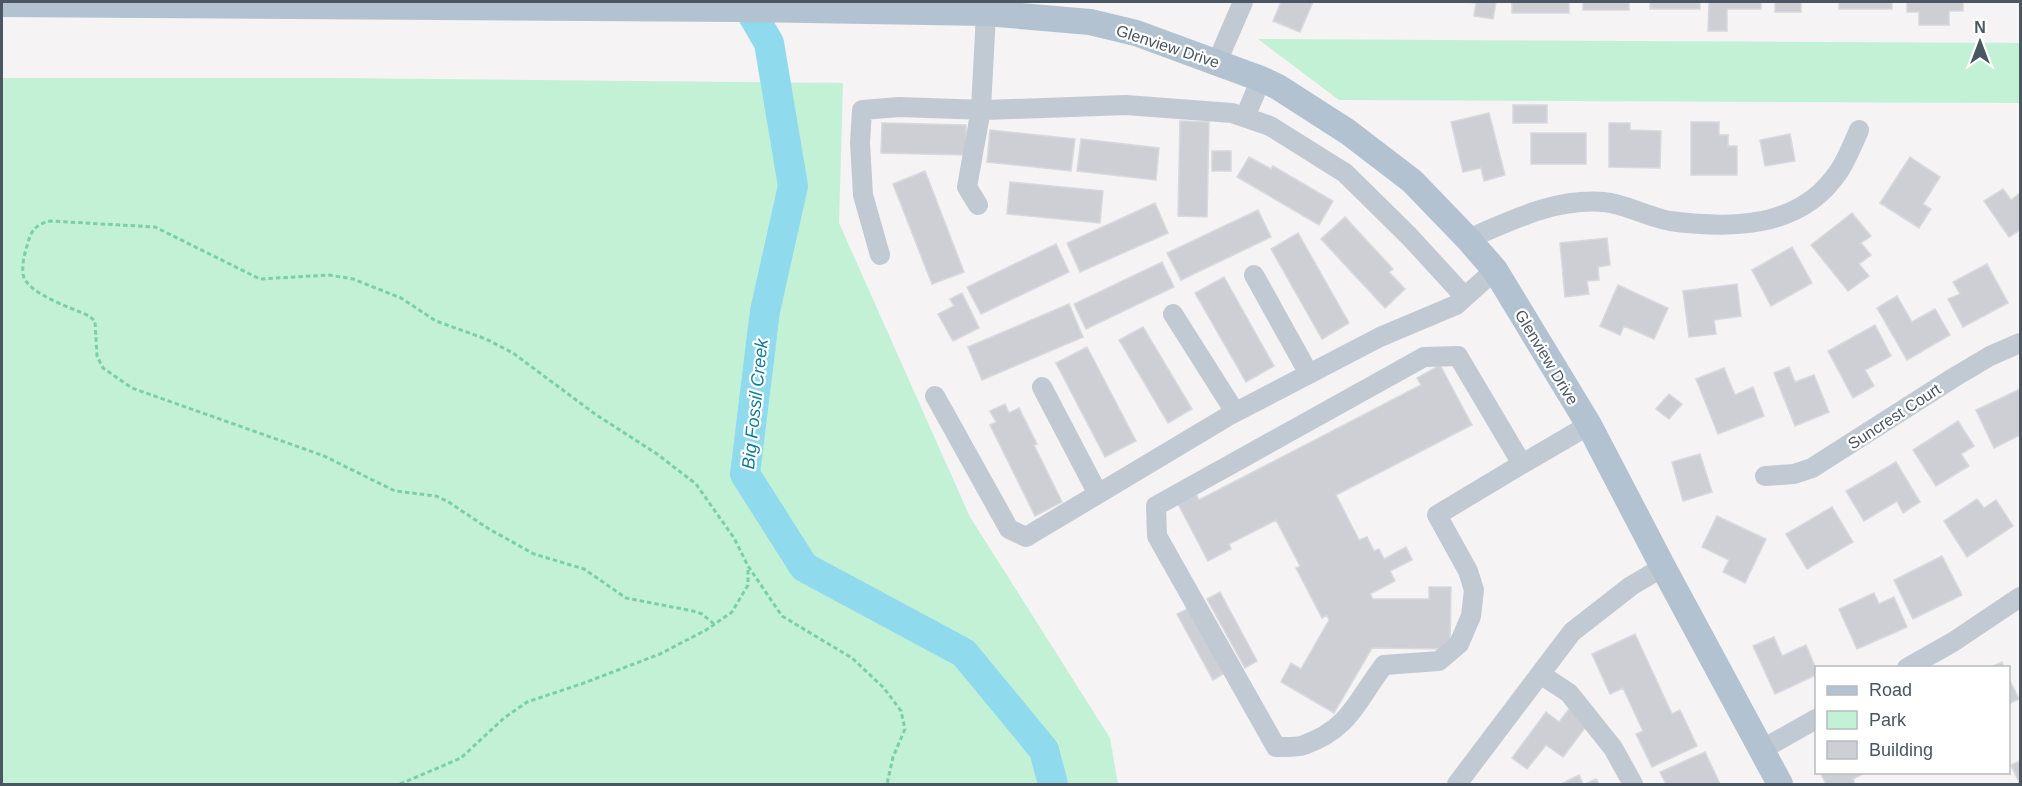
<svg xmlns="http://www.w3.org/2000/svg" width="2022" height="786" viewBox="0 0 2022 786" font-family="Arial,sans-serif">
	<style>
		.green { fill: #c3f1d5 }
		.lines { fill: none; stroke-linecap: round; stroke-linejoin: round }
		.river { stroke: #90daee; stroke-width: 30 }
		.building { fill: #cdcfd5; stroke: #d7d9de; stroke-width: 1.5 }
		.path { stroke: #7ad0a6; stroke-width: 3; stroke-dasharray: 4.5 3; stroke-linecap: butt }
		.minor { stroke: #c1cad2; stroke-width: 20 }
		.major { stroke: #b3c2d1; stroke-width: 26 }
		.labels { text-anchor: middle; stroke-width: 4.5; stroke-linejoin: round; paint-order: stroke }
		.street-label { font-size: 16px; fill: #4a5661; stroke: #fff }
		.water-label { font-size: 18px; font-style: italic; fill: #0c7c9b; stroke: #fff }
	</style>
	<rect width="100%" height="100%" fill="#f5f3f3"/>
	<path class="green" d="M1258,39L2020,43V103L1339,100Z
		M2,78H335L843,83L839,223L970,517L1110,738L1118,784H2Z"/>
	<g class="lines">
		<path class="river" d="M745,2L769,43L793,186L765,311L745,474L804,567L964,653L1044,750L1053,784"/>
	</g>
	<path class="building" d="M1281,2H1313L1300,32L1273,21Z
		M1465,2H1496L1493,19L1474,16L1476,3Z
		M1512,2H1569V13H1512Z
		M1583,2H1629V10H1583Z
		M1650,2H1700V9H1650Z
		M1709,2H1761V9H1727V31H1708Z
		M1775,2H1801V12H1775Z
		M1839,2H1892V9H1839Z
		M1907,2H1963V11H1949V25H1919V12H1907Z
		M1513,105H1547V123H1513Z
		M1489,113L1505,175L1484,181L1481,168L1463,172L1451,122Z
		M1180,121L1209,122L1207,217L1178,216Z
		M1691,122H1719V135H1728V146H1737V175H1691Z
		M882,123L966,125V155L881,153Z
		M1609,123H1630V130L1661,131L1660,168L1609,167Z
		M990,130L1075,139L1071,171L987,162Z
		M1531,133H1586V164H1531Z
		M1790,134L1795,161L1765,166L1760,140Z
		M1081,139L1159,148L1156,180L1077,171Z
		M1212,151H1231V171H1212Z
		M1249,157L1271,169L1273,166L1333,201L1319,225L1237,177Z
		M1910,157L1940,177L1923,204L1931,209L1919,228L1880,203Z
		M925,171L964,272L932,284L893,184Z
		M1010,182L1103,191L1100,223L1007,214Z
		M2003,189L2011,200L2020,193V230L2009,237L1984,201Z
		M1155,203L1168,233L1080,272L1067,243Z
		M1258,210L1271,237L1181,280L1167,253Z
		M1852,213L1871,236L1861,243L1871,255L1859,264L1869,276L1848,291L1811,245Z
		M1345,217L1393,269L1389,272L1405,289L1385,308L1321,239Z
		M1298,233L1349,323L1322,339L1271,249Z
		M1607,238L1610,265L1598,267L1599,280L1587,281L1589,294L1565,297L1560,243Z
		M1056,244L1069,272L981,314L967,287Z
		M1792,247L1812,283L1771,306L1752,270Z
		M1162,262L1174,287L1086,329L1074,304Z
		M1987,264L2008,303L1963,327L1948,299L1960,294L1953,282Z
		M1224,277L1274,366L1246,382L1195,293Z
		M1737,284L1741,316L1714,320L1716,334L1689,337L1683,291Z
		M1618,285L1668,308L1654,339L1624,326L1620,335L1600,326Z
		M962,293L979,328L953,341L938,314L954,306L950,299Z
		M1897,296L1912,322L1935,309L1950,335L1907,360L1877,308Z
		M1069,304L1083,337L982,380L968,347Z
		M1875,325L1891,356L1865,370L1874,386L1853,398L1828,351Z
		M1143,327L1192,409L1168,423L1119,340Z
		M1087,347L1136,441L1105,457L1056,363Z
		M1440,365L1472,425L1336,495L1359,540L1367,537L1374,551L1379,549L1384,559L1406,547L1412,560L1390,571L1395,581L1370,594L1373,599H1429V587H1451L1450,649L1372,648L1334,713L1281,682L1291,663L1301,669L1329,620L1327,615L1322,618L1296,568L1300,566L1276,520L1229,544L1231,549L1208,561L1178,504L1196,494L1199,500L1421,385L1417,378Z
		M1789,367L1795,382L1814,375L1829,412L1795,426L1774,373Z
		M1724,368L1735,395L1753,387L1764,416L1718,434L1696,379Z
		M2020,389V435L1994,448L1976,410Z
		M1669,394L1682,404L1669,419L1656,409Z
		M1005,404L1009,413L1019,408L1037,444L1034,445L1062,502L1035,516L990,425L996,422L990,411Z
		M1958,421L1974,446L1961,454L1969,466L1936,486L1913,450Z
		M1700,454L1712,492L1683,501L1672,462Z
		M1896,462L1920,502L1903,513L1897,501L1864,521L1846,491Z
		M1977,499L1984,508L1996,500L2013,526L1967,557L1944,521Z
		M1832,507L1853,542L1807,569L1786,534Z
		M1717,516L1766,539L1745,583L1723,572L1729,560L1702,547Z
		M1942,556L1962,595L1913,619L1894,580Z
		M1220,592L1257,661L1245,668L1207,599Z
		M1874,593L1879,604L1894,597L1907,627L1857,649L1839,609Z
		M1189,608L1225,673L1213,680L1177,614Z
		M1635,634L1672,714L1680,710L1697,746L1652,767L1636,734L1643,731L1623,688L1610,694L1592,654Z
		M1774,637L1782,656L1806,645L1816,669V675L1775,694L1753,646Z
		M2002,662L2004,668H1989Z
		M2008,677L2019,699L2008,704Z
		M1569,709L1588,724L1563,757L1546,745L1527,769L1512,758L1546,712L1559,722Z
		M1705,752L1720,784H1666L1660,772Z
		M2020,761V784L2011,765Z
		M1820,772H1866L1853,779L1855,784H1826Z
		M1579,775L1583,784H1563V783Z
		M1596,779L1599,784H1585Z"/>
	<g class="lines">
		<path class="path" d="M714,624L702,614L693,611L626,598L584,569L534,554L489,529L447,501L436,496L395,491L324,456L132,388L103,368L97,356L95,321L89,316C73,308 26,294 23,274C22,265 24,255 27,246C31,231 34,225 50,221L155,227L260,279L329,275L353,279L401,298L436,321L486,339L513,353L595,414L657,454L696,484L734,538L748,566L782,616L852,658L884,688L901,711L905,729L893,757L887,784
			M400,784L461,758L504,718L527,702L584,683L660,654L706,630L732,612L748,585V568"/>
		<path class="minor" d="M1217,62L1243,2
			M1245,117L1261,79
			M978,205L967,187L981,109L986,13
			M1468,239C1512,220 1555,198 1604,202C1626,204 1647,217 1670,221C1731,229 1801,229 1839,171C1847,159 1853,144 1859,130
			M880,255L863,195L860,143L862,110L899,107L986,110L1126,105L1232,113L1270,126L1345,173L1409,236L1465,297
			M1254,275L1309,374
			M1173,314L1235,412
			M1042,387L1098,494
			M935,396L1009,529L1026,537L1230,415L1380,337L1456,305L1495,270
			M1522,464L1437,515L1468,571L1474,590L1471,616L1459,644L1439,661L1384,665C1357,700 1350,729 1304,745C1296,748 1285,747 1276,747L1157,536L1156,506L1424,357L1458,356L1522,464L1589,425
			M1765,476L1794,474L1812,468L1953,378L1990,356L2020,343
			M1907,668L1953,642L2020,597
			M1540,674L1569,693L1613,748L1633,784
			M1761,750L1816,719
			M1457,784L1572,632L1631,586L1663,567"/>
		<path class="major" d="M2,4L741,9L986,13L1090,22L1136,33L1261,79L1278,87L1348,132L1412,181L1468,239L1495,270L1589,425L1663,567L1780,784"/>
	</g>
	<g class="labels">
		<g class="street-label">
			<text transform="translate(1168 46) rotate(18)" y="6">Glenview Drive</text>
			<text transform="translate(1547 357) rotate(59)" y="6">Glenview Drive</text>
			<text transform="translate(1894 416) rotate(-33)" y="6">Suncrest Court</text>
		</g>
		<g class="water-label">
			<text transform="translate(755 404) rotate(-84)" y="6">Big Fossil Creek</text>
		</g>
	</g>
	<rect width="2022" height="786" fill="none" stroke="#4a5661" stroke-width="6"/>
	<rect x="1815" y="666" width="195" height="108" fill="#ffffff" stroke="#b7bbc0" stroke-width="1.5"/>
	<rect x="1827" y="686" width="30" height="9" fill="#b3c2d1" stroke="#b7bbc0" stroke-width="1.5"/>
	<text x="1869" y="696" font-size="18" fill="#4a5661">Road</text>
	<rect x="1827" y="711" width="30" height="18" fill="#c3f1d5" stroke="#b7bbc0" stroke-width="1.5"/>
	<text x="1869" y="726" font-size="18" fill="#4a5661">Park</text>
	<rect x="1827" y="741" width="30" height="18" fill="#cdcfd5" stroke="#b7bbc0" stroke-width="1.5"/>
	<text x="1869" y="756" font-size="18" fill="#4a5661">Building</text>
	<g transform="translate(1980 42)" stroke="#ffffff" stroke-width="4.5" paint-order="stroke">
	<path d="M0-4.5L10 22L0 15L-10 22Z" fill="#4a5661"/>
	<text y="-9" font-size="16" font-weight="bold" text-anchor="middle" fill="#4a5661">N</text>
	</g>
</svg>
